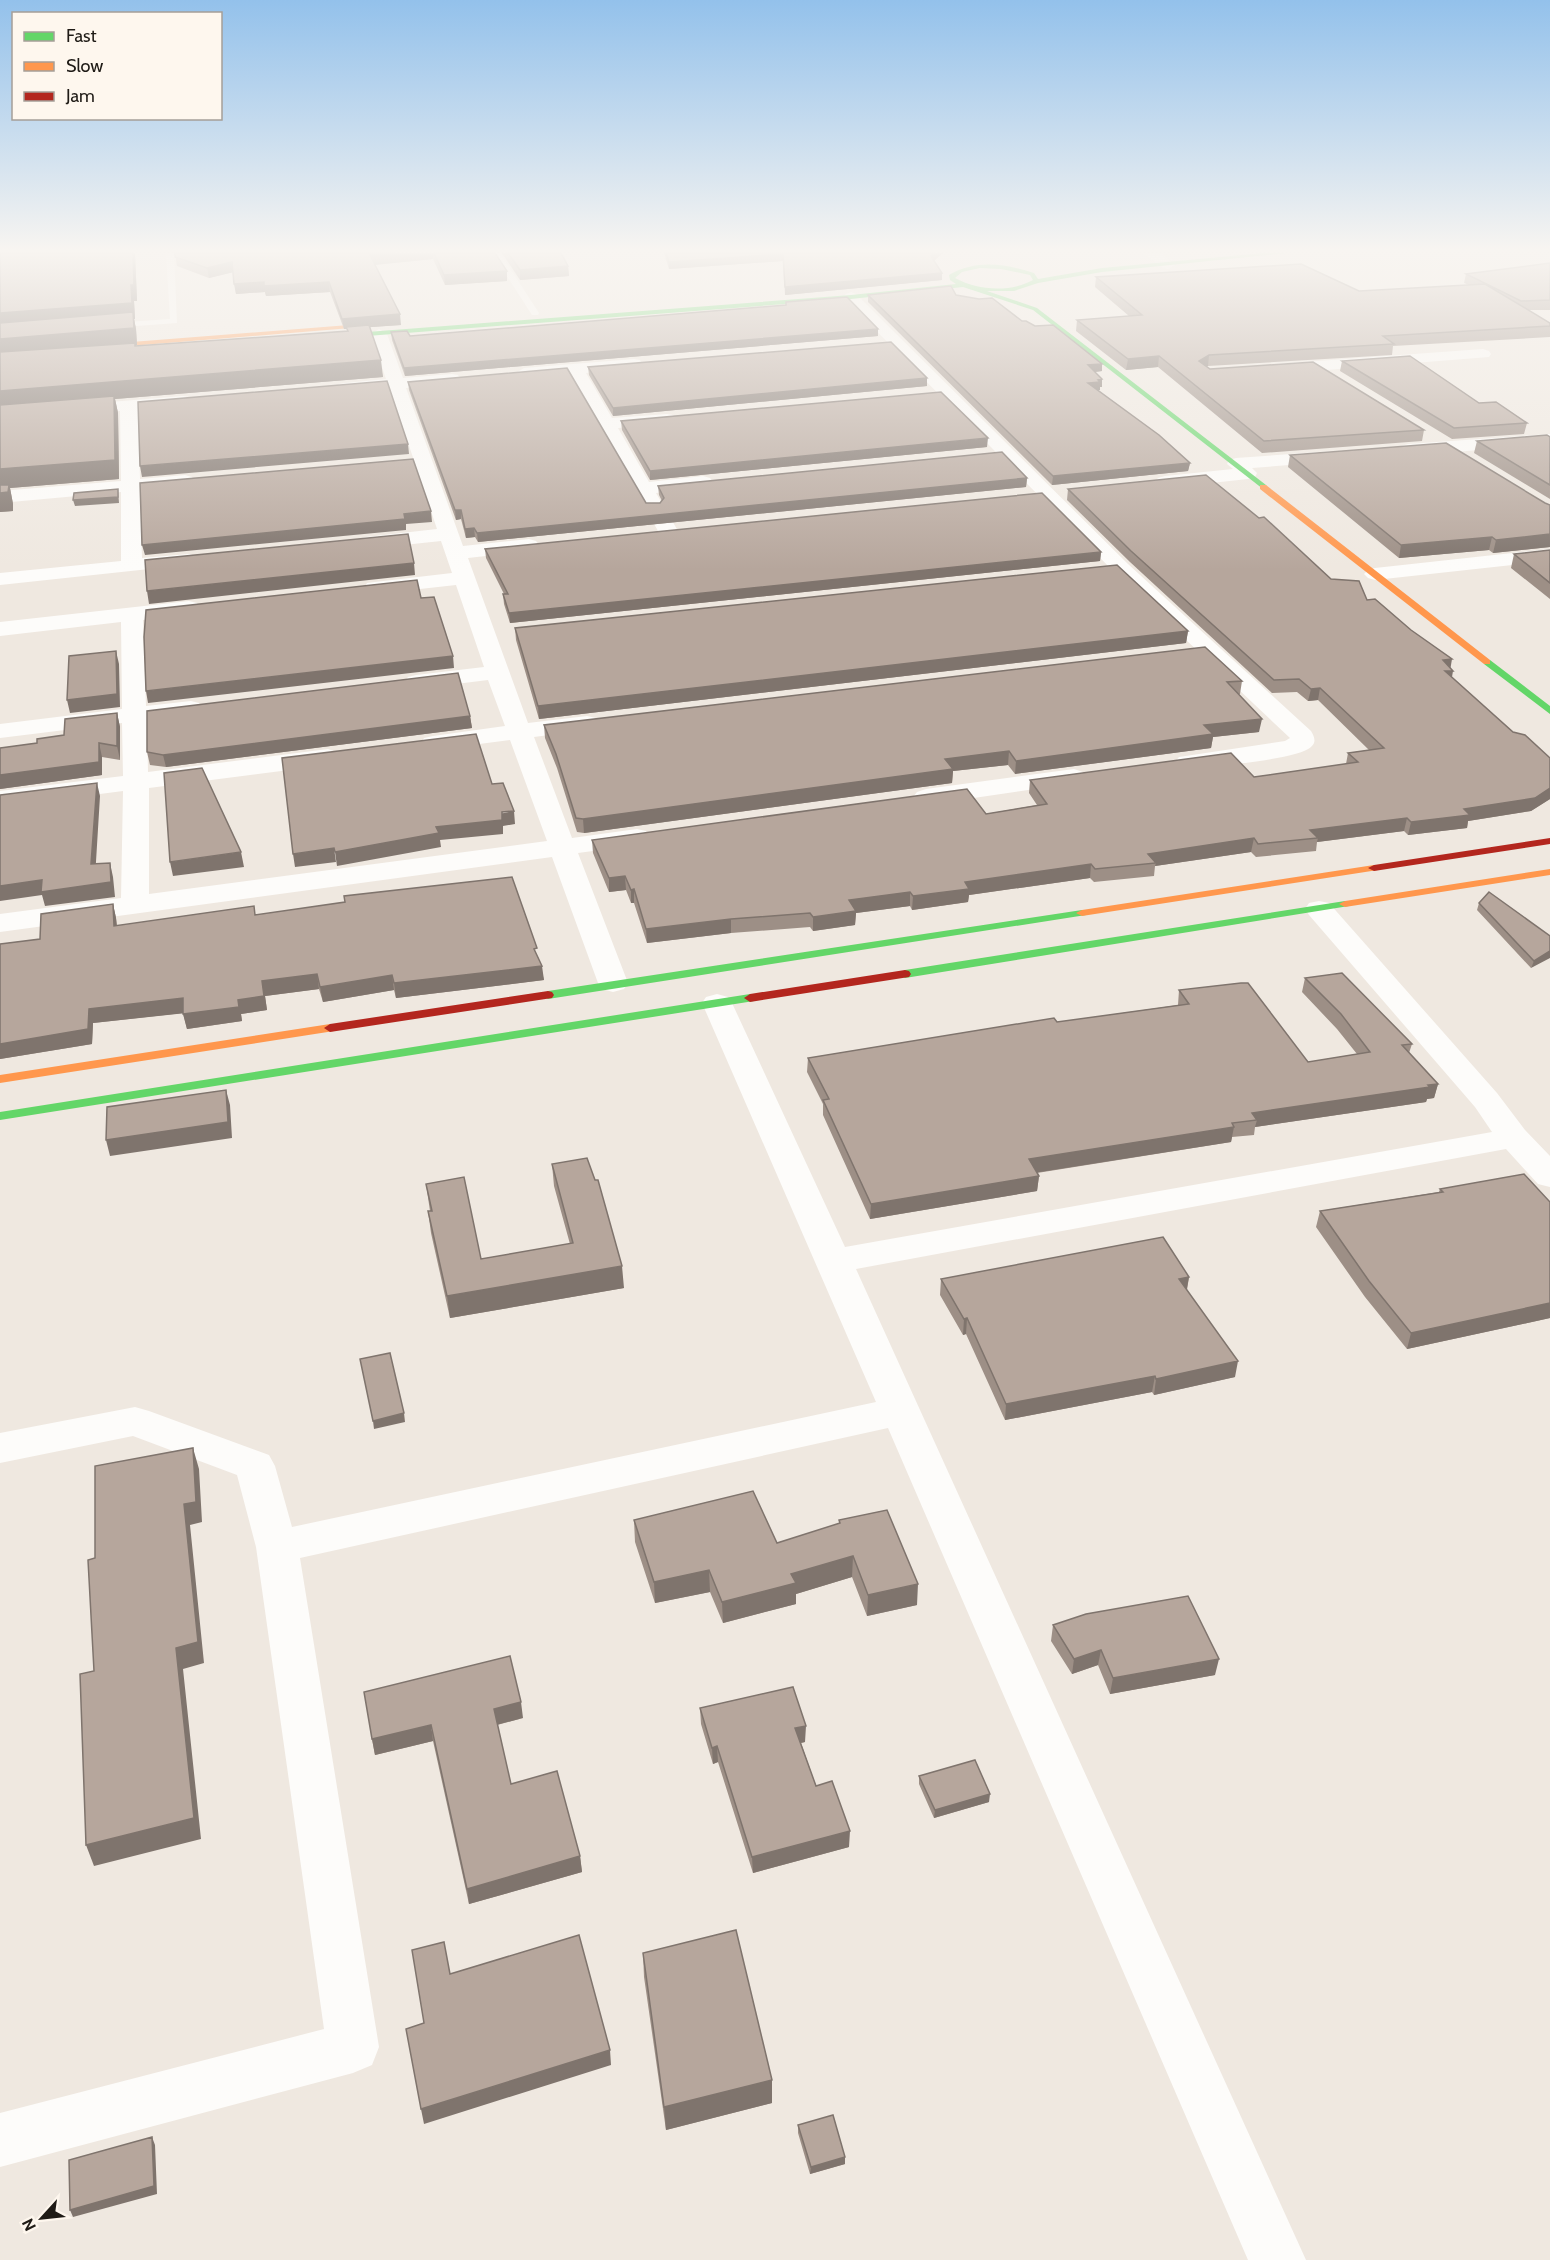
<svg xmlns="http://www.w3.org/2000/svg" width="1550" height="2260" viewBox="0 0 1550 2260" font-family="Cabin,sans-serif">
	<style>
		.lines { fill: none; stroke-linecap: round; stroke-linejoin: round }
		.lane { fill: #fdfcfa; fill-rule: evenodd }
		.street { fill: #fdfcfa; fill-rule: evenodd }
		.fast { fill: #63d668; fill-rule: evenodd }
		.slow { fill: #ff974d; fill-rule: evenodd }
		.jam { fill: #b3261e; fill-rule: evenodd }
		.wall { fill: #9d8f86 }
		.shaded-wall { fill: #7f746d }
		.building { fill: #b6a69c; stroke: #7f746d; stroke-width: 1.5 }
	</style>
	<rect width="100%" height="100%" fill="#efe8e0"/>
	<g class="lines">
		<path class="lane" d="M166,253H174L177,323L109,328V324L112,323L170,319Z
			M492,253H500L539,313L538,315H532Z"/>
		<path class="street" d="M1144,253H1161L1175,265L1168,269L1163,268Z
			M851,292L856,294L1128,564L1311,731C1314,736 1317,742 1311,747C1298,760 1210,766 1188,770L1179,767L1175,762L1179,757L1285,741L1290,738L1114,572L846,300L843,297L846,294Z
			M379,329L387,334L403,378L452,374L458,375L460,379L458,383L452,384L406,388L463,546L529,539L536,541L539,545L536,549L529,551L468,558L528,723L587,716L596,718L599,723L596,728L587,730L534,737L572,838L637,829L646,831L650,837L646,843L637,845L578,853L628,983L624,989L613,992L602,989L598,983L552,857L0,932V914L121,898L123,791L0,807V791L123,776L122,723L0,738V724L122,709L121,622L0,636V622L189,601L197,603L200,608L197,613L143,620L146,706L191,701L199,703L203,708L199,713L147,721L148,772L328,749L337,752L341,757L337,762L328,765L149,788V894L547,841L510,740L433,750L424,748L421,743L424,738L433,736L505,726L488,680L416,689L408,687L404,682L408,677L416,675L484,667L456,585L375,594L367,593L364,588L367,583L375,582L452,573L441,541L366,549L359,547L356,543L359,539L366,537L437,529L390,389L345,393L339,392L336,388L339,384L345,383L386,379L371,334Z
			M1483,349L1489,351L1491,354L1489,357L1276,374L1268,369L1276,364Z
			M634,359L640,360L642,364L640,368L586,373L612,418L667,414L673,415L676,419L673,423L667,424L618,428L649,482L703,476L710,478L713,482L710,486L703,488L656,493L678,531L675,535H661L658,531L570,374L524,378L516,373L524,368Z
			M183,396L189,397L192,401L189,405L138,410L140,479L185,475L192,477L195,481L192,485L185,487L140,491L142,558L189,554L196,556L199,560L196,564L0,585V573L121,561V492L0,503V491L121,481L120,411L0,421V411Z
			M1550,434V444L1408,456L1401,454L1399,450L1401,446L1408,444Z
			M1333,451L1340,453L1342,457L1340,461L1252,468L1257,473L1255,477L1248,479L1165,488L1158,486L1155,482L1158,478L1165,476L1233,469L1227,464L1229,460L1236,458Z
			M1550,549V561L1375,580L1368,578L1364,574L1368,570L1375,568Z
			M1074,769L1083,772L1087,777L1083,782L926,805L917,802L913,797L917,792L926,789Z
			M1319,901L1329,903L1497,1093L1525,1130L1550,1156V1187L1538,1184L1506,1149L856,1269L1306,2260H1248L888,1428L300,1558L379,2047L372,2065L353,2073L0,2167V2113L324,2029L256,1547L237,1475L133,1436L0,1463V1433L135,1407L149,1411L269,1455L275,1466L292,1527L876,1402L702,1003L706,997L717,994L728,997L732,1003L845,1247L1492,1132L1475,1107L1309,915L1305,909L1309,903Z"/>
		<path class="fast" d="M1263,253H1286L1102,272L1038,283L1014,291H987L1037,308L1266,485L1267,487L1263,489L1033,310L963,287L851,299L328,339L325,337L328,335L851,295L956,284L950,280L949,275C977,259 1005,264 1034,273L1038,279L1102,268ZM980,268L1001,269L1030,275L1033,280C1009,293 977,290 955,278L962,272Z
			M1484,660H1490L1550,706V714L1484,664Z
			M1345,901L1351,904L1349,906L905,978L899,974L905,970Z
			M1082,910L1088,913L1086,915L548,999L542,995L548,991Z
			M750,994L756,998L754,1001L0,1120V1112Z"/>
		<path class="slow" d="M349,325L351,328L93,349L90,347L93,345Z
			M1260,485H1266L1490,660V664H1484L1260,489Z
			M1374,865L1378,866V870L1082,916L1076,913L1082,910Z
			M1550,869V875L1345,907L1339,904L1345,901Z
			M330,1024L334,1025L336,1028L334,1031L0,1083V1075Z"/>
		<path class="jam" d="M1550,838V844L1374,871L1368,868L1374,865Z
			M905,970L909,971L911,974L909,977L750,1002L744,998L750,994Z
			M548,991L552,992L554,995L552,998L330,1032L324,1028L330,1024Z"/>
	</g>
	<path class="wall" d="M0,253H135L137,301H134L135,319H134L136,329L137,345H135V346L347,331V329H344L330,292L266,296L265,292L236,294L233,272L209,278L177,266L175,253H495L507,281L445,285L433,259L375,265L401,325L370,327L383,377L115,399L118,413L119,479L10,488L13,504V511L0,512Z
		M502,253H561L568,266L569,276L520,280Z
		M664,253H943L934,261L942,280L785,295L783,261L669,269Z
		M1550,263V310H1528L1550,323V337L1393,346L1392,355L1208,366L1206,367L1210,369L1424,430L1422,441L1262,453L1158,367L1126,370L1076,331L1077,320L1129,316L1095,287L1096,277L1359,291L1469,285L1464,283L1466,274Z
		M868,295H956L1035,326L1102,364V371L1095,372L1102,379V387H1100V390H1098L1190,463L1188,471L1052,485L868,302Z
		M391,332L410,336H878L405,376L392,340Z
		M1342,361L1479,403L1527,423L1524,434L1452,439L1340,371Z
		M588,367L927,378V386L613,416L589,375Z
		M408,382L646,503H660L662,501L659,495L658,486L1027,478L1026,487L478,542L475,537L466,538L461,519L456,520L409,390Z
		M621,421L987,447L650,480L622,430Z
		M1550,437V499L1474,453L1477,441Z
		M1290,455L1550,505V547L1493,553L1489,550L1399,558L1288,467Z
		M1068,489L1331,579L1367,600L1450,668L1452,678L1513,732L1550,758V799L1531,811L1468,821L1467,828L1408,835L1404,831L1317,842L1316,851L1256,857L1251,852L1155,866L1154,876L1094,882L1090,878L969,895L968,902L912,910L910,906L856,913L855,925L813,931L810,927L731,933L647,943L634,903H631L626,890L609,892L593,853L592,840L986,814L1037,805L1029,793L1030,780L1254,777L1346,764L1348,753L1369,750L1318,700L1308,701L1297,692L1272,693L1130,562L1067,500Z
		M485,549L1101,552L1100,561L510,623L504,604L503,594H504L486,558Z
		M1550,550V599L1511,568L1514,554Z
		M515,628L1188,631L1186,643L539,719L516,640Z
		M1242,681L1240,694H1239L1259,732L1213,737L1211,748L1015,774L1008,765L953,771L952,783L584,833L577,832L557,768L545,738L544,725Z
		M117,713L120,727V760L102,757V775L0,789V748L37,743L64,735Z
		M470,716L472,728L166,767L150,765L147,752Z
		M1479,903L1550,936L1531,968L1477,910Z
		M113,904L116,918L117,926L256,915L538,957L544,980L396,998L394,990L323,1002L319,989L265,996L267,1010L241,1014L242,1021L187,1029L183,1013L93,1023L92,1044L0,1059V944L40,939Z
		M1305,978L1412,1044L1409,1053L1438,1084L1434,1098L1427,1099L1426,1102L1255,1127L1254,1135L1232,1137L1231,1142L1037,1173L1039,1176L1037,1191L870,1219L823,1115V1104L807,1072L808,1058L1178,1005L1179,990L1308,1062L1357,1054L1337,1029L1302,992Z
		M552,1164L624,1288L450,1318L431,1233L428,1211H430L426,1184L481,1259L570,1244L554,1186Z
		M1440,1189L1550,1202V1318L1407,1349L1365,1297L1316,1227L1320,1211L1439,1192Z
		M1189,1277L1187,1290L1235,1377L1154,1395L1152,1392L1005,1420L966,1334L963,1335L940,1295L941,1279Z
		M634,1520L777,1543L839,1524V1520L917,1605L867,1616L852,1577L796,1594V1604L723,1623L710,1592L655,1603L635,1542Z
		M1053,1625L1215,1675L1110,1694L1098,1665L1072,1674L1051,1641Z
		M700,1708L805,1742L801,1743L816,1786L849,1847L753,1873L718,1762L713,1764L701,1724Z
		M523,1718L497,1725L511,1784L580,1856L582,1872L469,1904L433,1741L375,1755L372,1739Z
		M919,1776L989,1802L934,1818L919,1784Z
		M643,1953L772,2080V2103L666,2130L644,1977Z
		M798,2125L845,2164L810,2174L798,2133Z"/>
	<path class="shaded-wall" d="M133,253H135L137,301H134L135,319H134L136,329L137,345L0,356V313Z
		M394,253H433V259L371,265L370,255Z
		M934,253H943L931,263V256Z
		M783,254V261L669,269V262Z
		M232,262L234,272L209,278L207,268Z
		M568,266L569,276L520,280V270Z
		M507,271V281L445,285L444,275Z
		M942,273V280L785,295V287Z
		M264,282H329L330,292L266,296L265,292L236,294L234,284Z
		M400,314L401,325L344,329L342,319Z
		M878,329V336L405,376L404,368Z
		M1209,355L1208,366L1198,372L1199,361Z
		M1159,356L1158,367L1126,370L1128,359Z
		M381,360L383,377L115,399L118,413L119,479L10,488L13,504V511L0,512V391Z
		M1102,364V371L1087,373L1088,365Z
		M927,378V386L613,416V408Z
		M1102,379V387H1100V390L1087,391L1088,383Z
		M988,438L987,447L650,480V471Z
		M408,444L409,454L142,477L140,466Z
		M1190,463L1188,471L1052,485L1053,476Z
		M1027,478L1026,487L478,542L477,533Z
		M118,489L119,503L75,506L73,500Z
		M455,510H461V519L456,520Z
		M431,511L432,522L406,524V530L145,555L142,545Z
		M474,528L475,537L466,538L465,529Z
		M1550,534V547L1493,553L1496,540Z
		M1492,537L1489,550L1399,558L1401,545Z
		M1101,552L1100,561L510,623L509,613Z
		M414,563L415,575L149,604L147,591Z
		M1188,631L1186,643L539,719L538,706Z
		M116,651L119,664L120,707L70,713L67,700Z
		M453,656L454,668L148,703L146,691Z
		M1452,659L1450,671H1453L1451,683L1442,684L1443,660Z
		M1320,688L1318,700L1308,701L1311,689Z
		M117,713L120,727V760L117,746Z
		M470,716L472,728L166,767L163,755Z
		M1262,719L1259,732L1213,737L1211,748L1015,774L1016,761L1204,725Z
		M99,743L102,757V775L0,789V775Z
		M1009,751L1008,765L953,771L952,783L584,833L583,819L945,759Z
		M97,783L100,796L95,878L91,864Z
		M1550,788V799L1531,811L1468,821L1467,828L1408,835L1411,822Z
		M514,811L515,824L503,826V834L440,840L441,847L337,866L335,852L436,827Z
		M1407,818L1404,831L1317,842L1318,838L1310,830Z
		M1254,838L1251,852L1155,866L1156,863L1148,854Z
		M334,848L336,862L295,867L293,854Z
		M241,852L244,867L173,876L170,862Z
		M110,863L113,877L115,897L45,906L42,895L0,901V886Z
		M1091,864L1090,878L969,895L968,902L912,910L913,896L965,882Z
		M625,876L626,890L609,892V878Z
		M634,889V903H631V890Z
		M910,892V906L856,913L855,925L813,931V917L849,900Z
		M113,904L116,918L118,940L114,926Z
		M731,919V933L647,943L646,929Z
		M1550,951V958L1531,968L1534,961Z
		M542,966L544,980L396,998L394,983Z
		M317,974L319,989L265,996L267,1010L241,1014L242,1021L187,1029L183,1014L238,1000L262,981Z
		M392,975L394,990L323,1002L320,987Z
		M183,998L186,1013L93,1023L92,1044L0,1059V1044L89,1009Z
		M1438,1084L1434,1098L1427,1099L1426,1102L1255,1127L1257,1120L1252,1113Z
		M226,1090L230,1105L232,1138L110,1156L106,1140Z
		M1234,1127L1231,1142L1027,1174L1029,1159Z
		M1039,1176L1037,1191L870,1219L871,1204Z
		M622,1266L624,1288L450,1318L447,1296Z
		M1189,1277L1186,1293L1179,1279Z
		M1550,1303V1318L1407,1349L1411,1333Z
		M967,1318L966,1334L963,1335L964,1319Z
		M1238,1361L1235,1377L1154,1395L1156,1379Z
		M1155,1376L1152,1392L1005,1420L1006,1404Z
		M404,1413L405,1422L374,1429L373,1421Z
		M193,1448L199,1469L202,1522L190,1525L204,1663L183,1669L201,1839L94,1866L86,1845L176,1648L184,1504Z
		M853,1556L852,1577L796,1594V1604L723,1623L722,1602L791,1574Z
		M709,1570L710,1592L655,1603L654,1582Z
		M918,1584L917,1605L867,1616L868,1595Z
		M1101,1650L1098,1665L1072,1674L1074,1659Z
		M1219,1659L1215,1675L1110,1694L1113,1678Z
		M521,1702L523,1718L496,1725L494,1709Z
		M431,1725L433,1741L375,1755L372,1739Z
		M806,1726L805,1742L795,1744V1728Z
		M717,1746L718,1762L713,1764L712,1748Z
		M990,1794L989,1802L934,1818L935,1810Z
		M850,1831L849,1847L753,1873L752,1857Z
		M580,1856L582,1872L469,1904L467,1889Z
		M610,2050L611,2065L424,2124L421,2109Z
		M772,2080V2103L666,2130L664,2107Z
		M152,2137L155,2145L157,2194L73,2217L70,2210Z
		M845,2157V2164L810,2174L811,2167Z"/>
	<path class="building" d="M0,253H133L134,285H131L132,303L0,313Z
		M175,253H394L370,255L400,314L342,319L329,282L264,286V282L234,284L232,262L207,268L175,257Z
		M434,253H495L507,271L444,275Z
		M508,253H561L568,266L520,270Z
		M666,253H934L931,256L942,273L785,287L783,254L669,262Z
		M1550,263V300L1521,301L1466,274Z
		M1301,264L1359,291L1485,284L1550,323V326L1383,336L1394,344L1209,355L1199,361L1210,369L1313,362L1424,430L1264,441L1159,356L1128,359L1077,320L1142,315L1096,277Z
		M951,286L956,295L979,299L992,298L1022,321H1026L1035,326L1053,325L1102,364L1088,365L1102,379L1098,380L1100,382L1088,383L1159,435L1190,463L1053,476L868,295Z
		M847,297L878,329L404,368L391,332L407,331L410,336L786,305V302Z
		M133,312L134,328L0,339V323Z
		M369,325L381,360L0,391V352L135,343V346L279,336L348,331L346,327Z
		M891,342L927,378L613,408L588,367Z
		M1410,356L1479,403L1496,402L1527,423L1454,428L1342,361Z
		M567,368L646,503H660L664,498L658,486L1002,452L1027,478L477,533L474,528L465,529L461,510H455L408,382Z
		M387,381L408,444L140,466L138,402Z
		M941,392L988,438L650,471L621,421Z
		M114,396L115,460L0,469V405Z
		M1547,435L1550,437V485L1477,441Z
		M1446,443L1545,503L1550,505V534L1496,540L1492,537L1401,545L1290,455Z
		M413,459L431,511L404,514L405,519L142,545L140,483Z
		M1206,475L1259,518L1264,517L1331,579L1359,581L1367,600L1375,599L1411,630L1452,659L1443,660L1453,671H1445L1513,732L1525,735L1550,758V788L1535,798L1464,809L1470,815L1411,822L1407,818L1310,830L1318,838L1258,844L1254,838L1148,854L1156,863L1095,869L1091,864L965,882L969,889L913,896L910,892L849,900L856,911L813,917L810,913L731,919L646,929L634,889L631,890L625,876L609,878L592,840L967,789L986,814L1047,804L1030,780L1231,753L1254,777L1358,762L1348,753L1384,748L1320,688L1311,689L1299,679L1274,680L1131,551L1068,489Z
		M0,485H9L8,492L0,493Z
		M118,489V497L73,500L74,493Z
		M1042,493L1101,552L509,613L503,594H508L485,549Z
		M408,534L414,563L147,591L145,560Z
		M1550,550V583L1514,554Z
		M1117,565L1188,631L538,706L515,628Z
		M417,580L421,598L434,597L453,656L146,691L144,637L146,610Z
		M1205,647L1242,681L1227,682L1262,719L1204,725L1213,734L1016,761L1009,751L945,759L953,769L583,819L576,818L556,754L544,725Z
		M116,651L117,694L67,700L69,656Z
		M458,673L470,716L163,755L147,752V711Z
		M117,713V746L99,743V762L0,775V748L37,743V739L64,735L65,719Z
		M476,734L492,784L503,783L514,811L502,812V820L436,827L439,833L335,852L334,848L293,854L282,758Z
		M202,768L241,852L170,862L164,773Z
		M97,783L91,864L110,863L111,882L41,892L42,880L0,886V795Z
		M512,877L537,948L534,949L542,966L394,983L392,975L320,987L317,974L262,981L264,996L238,1000L239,1007L183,1014V998L89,1009L88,1029L0,1044V944L40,939L41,914L113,904L114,926L254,906L255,915L345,902L344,896Z
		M1489,892L1550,936V951L1534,961L1479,903Z
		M1342,973L1412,1044L1402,1045L1438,1084L1428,1085L1430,1087L1252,1113L1257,1120L1232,1123L1234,1127L1029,1159L1039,1176L871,1204L823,1100L829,1099L808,1058L1054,1018L1057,1022L1189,1004L1179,990L1241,983H1248L1308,1062L1370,1052L1341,1014L1305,978Z
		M226,1090L228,1122L106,1140L107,1107Z
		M587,1158L595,1180H598L622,1266L447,1296L428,1211H432L426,1184L464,1177L481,1259L573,1243L552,1164Z
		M1524,1174L1550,1202V1303L1411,1333L1369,1281L1320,1211L1443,1192L1440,1189Z
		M1163,1237L1189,1277L1179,1279L1238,1361L1156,1379L1155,1376L1006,1404L967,1318L964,1319L941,1279Z
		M390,1353L404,1413L373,1421L360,1359Z
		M193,1448L196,1502L184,1504L198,1642L176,1648L194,1818L86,1845L80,1674L94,1671L88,1560L95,1558V1466Z
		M753,1491L777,1543L840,1523L839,1520L887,1510L918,1584L868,1595L853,1556L791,1574L796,1583L722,1602L709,1570L654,1582L634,1520Z
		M1188,1596L1219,1659L1113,1678L1101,1650L1074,1659L1053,1625L1086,1614Z
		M510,1656L521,1702L494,1709L511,1784L557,1771L580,1856L467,1889L431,1725L372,1739L364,1692Z
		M793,1687L806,1726L795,1728L816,1786L832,1781L850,1831L752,1857L717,1746L712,1748L700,1708Z
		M975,1760L990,1794L935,1810L919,1776Z
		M736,1930L772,2080L664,2107L643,1953Z
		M579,1935L610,2050L421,2109L406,2029L424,2023L412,1950L444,1942L450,1974Z
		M833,2115L845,2157L811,2167L798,2125Z
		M152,2137L154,2186L70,2210L69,2160Z"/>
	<linearGradient id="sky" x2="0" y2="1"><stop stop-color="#93c1eb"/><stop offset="0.44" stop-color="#f8f5f1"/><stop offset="1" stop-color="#f8f5f1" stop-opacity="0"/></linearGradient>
	<rect width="1550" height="570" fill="url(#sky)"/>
	<rect x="12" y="12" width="210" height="108" fill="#fef7ee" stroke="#a59f98" stroke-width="1.5"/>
	<rect x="24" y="32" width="30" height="9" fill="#63d668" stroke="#a59f98" stroke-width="1.5"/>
	<text x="66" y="42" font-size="18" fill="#1f1b16">Fast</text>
	<rect x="24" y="62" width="30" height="9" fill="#ff974d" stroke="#a59f98" stroke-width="1.5"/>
	<text x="66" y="72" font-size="18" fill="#1f1b16">Slow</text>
	<rect x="24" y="92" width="30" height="9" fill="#b3261e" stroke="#a59f98" stroke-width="1.5"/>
	<text x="66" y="102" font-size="18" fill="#1f1b16">Jam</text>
	<g transform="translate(42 2218) rotate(243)" stroke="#fef7ee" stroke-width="4.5" paint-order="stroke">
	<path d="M0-4.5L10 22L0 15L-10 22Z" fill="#1f1b16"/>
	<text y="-9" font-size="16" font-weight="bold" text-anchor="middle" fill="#1f1b16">N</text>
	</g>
</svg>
